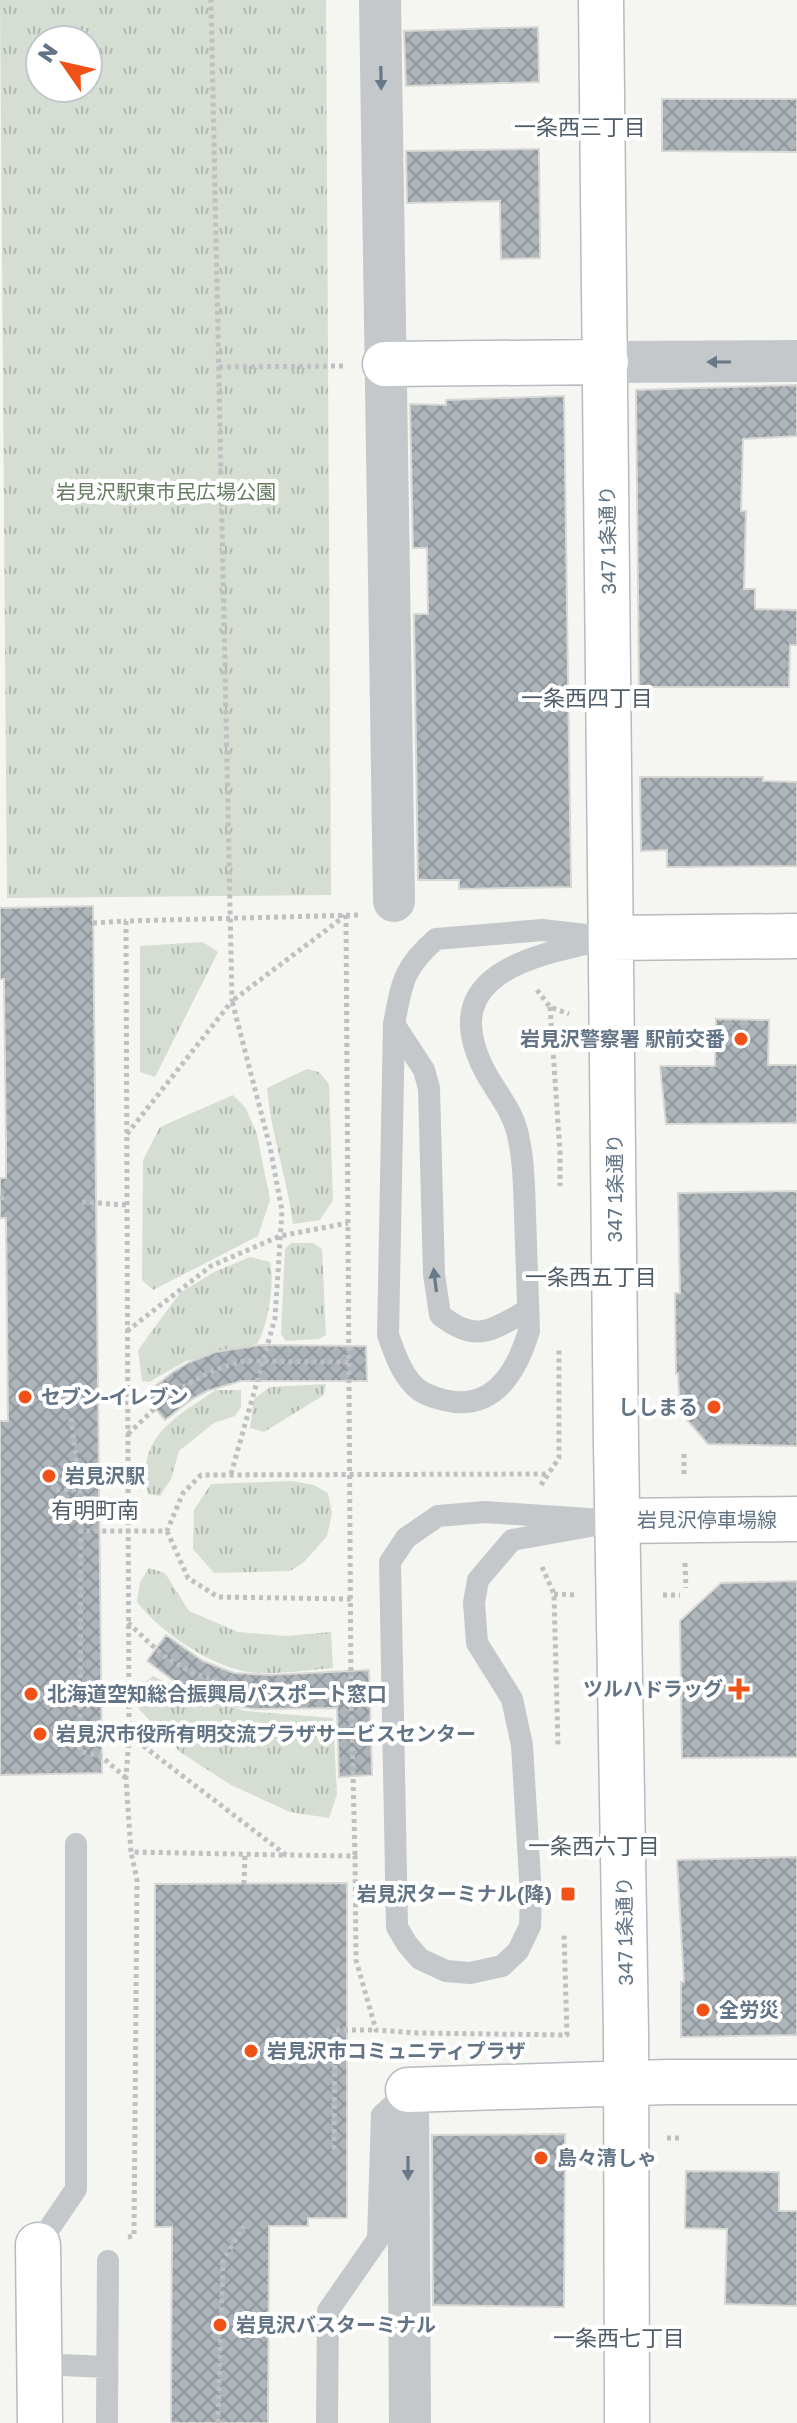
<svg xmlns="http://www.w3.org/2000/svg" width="797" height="2423" viewBox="0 0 797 2423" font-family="'Golos Text','Noto Sans JP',sans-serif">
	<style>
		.grass { fill: url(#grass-tufts); fill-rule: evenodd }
		.building { fill: url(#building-cross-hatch); stroke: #d7d7d4; stroke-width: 2 }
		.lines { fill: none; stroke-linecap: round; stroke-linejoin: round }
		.secondary-casing { stroke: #b6bbc0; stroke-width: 47 }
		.path { stroke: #bec0c2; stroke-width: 5; stroke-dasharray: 4 4; stroke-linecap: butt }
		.lane { stroke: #c4c8cb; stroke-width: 22 }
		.street { stroke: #c4c8cb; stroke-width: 42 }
		.secondary { stroke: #fff; stroke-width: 44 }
		.oneway { fill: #677888 }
		.poi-dot { fill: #f05116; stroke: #fff; stroke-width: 3 }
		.labels { text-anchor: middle; stroke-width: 8; stroke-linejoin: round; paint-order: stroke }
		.park-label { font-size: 20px; fill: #667b61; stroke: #fff }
		.street-label { font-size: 20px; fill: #627485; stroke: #fff }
		.poi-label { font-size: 20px; font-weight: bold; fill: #627485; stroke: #fff; text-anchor: start }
		.neighbourhood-label { font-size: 22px; fill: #505d69; stroke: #fff }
	</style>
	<defs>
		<pattern id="grass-tufts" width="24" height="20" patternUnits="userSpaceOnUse" patternTransform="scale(2)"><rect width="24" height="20" fill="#d6ddd2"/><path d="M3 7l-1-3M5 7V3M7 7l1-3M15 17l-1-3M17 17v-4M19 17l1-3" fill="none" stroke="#b1b8b0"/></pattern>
		<pattern id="building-cross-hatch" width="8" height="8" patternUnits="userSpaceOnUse" patternTransform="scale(2)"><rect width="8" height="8" fill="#adb4ba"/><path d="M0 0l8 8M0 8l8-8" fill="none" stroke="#90979d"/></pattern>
	</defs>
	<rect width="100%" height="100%" fill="#f5f6f1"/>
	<path class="grass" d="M0,0H326L331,895L7,898ZM40,40H88V88H40Z
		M203,942L218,952L155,1077L140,1072V946Z
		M307,1069L319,1072L329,1084L333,1200L320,1220L293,1224C287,1178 271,1134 267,1088Z
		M233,1095L245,1107L257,1134L270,1200L258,1236L153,1290L142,1280L143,1160L160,1127Z
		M291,1243H313L322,1249L326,1335L319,1339L286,1341L281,1334L285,1249Z
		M250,1257L270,1262C275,1283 268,1326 257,1344L186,1361L149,1382L142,1381L138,1350L180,1293L214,1272Z
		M326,1384L324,1395L264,1432L250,1428L254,1399L270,1387Z
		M216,1390H241V1407L235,1416L214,1423L179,1451L171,1479L160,1496L148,1494C135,1438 174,1418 216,1390Z
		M292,1481L314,1485L328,1493L332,1513L327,1536L304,1562L290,1571L214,1573L193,1549L194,1510L211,1484Z
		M149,1568L165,1573L189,1611L238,1632L286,1636L331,1632L333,1668C308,1670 282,1674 258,1673C217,1671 162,1634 137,1602L140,1582Z
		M153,1676L191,1695L246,1711L333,1718L337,1794L329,1818L290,1812L231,1785L180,1752L138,1708V1688Z"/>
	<path class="building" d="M538,27L539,82L406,86L404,31Z
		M662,99H797V152L662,151Z
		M539,149L540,258L501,259L500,201L407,203L406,151Z
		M797,385V436L743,439L741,511H746L744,589H755V609L797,610V645H790L789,687H639L636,390Z
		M564,396L571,887L459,889V880H418L414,614H428L427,548H413L410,404L446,405V400Z
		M640,777H763V781L797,782V866L667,867V850L641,851Z
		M93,906L102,1773L0,1775V1421H8L6,1218H0V1178H6V1142L4,979H0V908Z
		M716,1019L769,1020L768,1065H797V1123L666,1124L660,1066H715Z
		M797,1191V1446L708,1444L680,1412L678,1374H676L675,1293H680L678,1193Z
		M260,1345L366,1346L367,1381H241L207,1391L192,1399L165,1420L144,1395L173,1372L190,1362L215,1352Z
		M797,1581V1757L682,1758L680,1621L721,1583Z
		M166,1635L203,1661L234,1673L270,1675L369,1670L372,1775L339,1777L337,1708L255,1709L217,1704L181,1686L147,1661Z
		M797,1857V2035L681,2037V1982H684L677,1860Z
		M347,1883V2218H308V2226H269L268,2423H171L172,2227H155V1884Z
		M565,2134L564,2307L433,2305L432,2135Z
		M686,2171L779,2172V2211H797V2306L725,2304L727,2229L685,2228Z"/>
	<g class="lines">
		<g class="secondary-casing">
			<path id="secondary" d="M601,0L616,1445L626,2032L627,2423
				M385,364L606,362
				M612,938L797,936
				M618,1521L797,1519
				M408,2090L668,2082H797
				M38,2245L40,2423"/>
		</g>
		<path class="path" d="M219,367L344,366
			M346,915L351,1694L355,1856
			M358,915L126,921L129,1735L286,1855L355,1856L356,1960L376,2030L418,2033L567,2035L564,1932
			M93,923L126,921
			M537,990L550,1007L569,1014
			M550,1007L560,1152V1186
			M127,1134L232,1001L211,0
			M0,1198L5,1197
			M82,1202L126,1205
			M127,1331L211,1266L280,1236L348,1223
			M71,1418L80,1490L81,1531
			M128,1434L171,1393L216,1369L244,1361L349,1362
			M684,1454V1477
			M231,1474L275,1318L282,1211L270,1147L232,1001L345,916
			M541,1485L559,1458V1348
			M56,1490H80
			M167,1531L188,1578L218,1597L351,1599
			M685,1563L686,1588
			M542,1567L554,1594L558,1746
			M554,1594L577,1595
			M663,1595H680
			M128,1623C143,1636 158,1653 175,1663C229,1695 291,1692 351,1694
			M129,1736L126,1778L131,1852L285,1855
			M126,1778L102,1757L80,1751L81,1531H167L183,1493L201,1475L548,1474
			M244,1884L245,1855
			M667,2138H681
			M334,2149L335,2030H376
			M128,2237L134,2236L137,1880L131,1852
			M218,2423L223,2261L244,2226"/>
		<path class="lane" d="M542,930L612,938C548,953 439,967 480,1061C490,1086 510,1104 517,1131C524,1158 524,1187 525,1215C526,1254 528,1292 529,1331C518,1367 498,1406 455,1402C444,1401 428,1396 419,1390C402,1377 395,1354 388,1335L394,1024C402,982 403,968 436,939Z
			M394,1024L424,1070L429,1088L434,1274L440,1315C477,1344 491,1330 528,1310
			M485,1512L618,1521L512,1540L478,1580L474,1603L477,1643L512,1699L522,1745L531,1896L530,1926L518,1951L502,1966L470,1973L446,1971L420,1959L407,1944L397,1927L390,1562L406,1538L438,1516Z
			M38,2245L76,2189V1844
			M39,2364L107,2367
			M107,2423L108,2261
			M327,2423L328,2311L378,2239L382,2115L408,2091"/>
		<path class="street" d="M380,0L394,901
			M606,362L797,361
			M408,2090L410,2423"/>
		<use href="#secondary" class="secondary"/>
	</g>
	<defs><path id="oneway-solid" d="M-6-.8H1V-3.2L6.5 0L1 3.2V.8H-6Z" transform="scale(2)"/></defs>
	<g class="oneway">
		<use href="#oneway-solid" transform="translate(381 78) rotate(89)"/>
		<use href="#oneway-solid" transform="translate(719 362) rotate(180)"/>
		<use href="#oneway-solid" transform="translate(435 1280) rotate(-97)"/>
		<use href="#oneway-solid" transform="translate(408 2168) rotate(90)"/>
	</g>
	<g class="poi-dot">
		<circle cx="741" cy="1039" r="8"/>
		<circle cx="25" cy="1397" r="8"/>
		<circle cx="714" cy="1407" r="8"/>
		<circle cx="49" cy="1476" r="8"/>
		<path d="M735 1677h8v8h8v8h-8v8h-8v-8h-8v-8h8z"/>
		<circle cx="31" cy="1694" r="8"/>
		<circle cx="40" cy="1734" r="8"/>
		<rect x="560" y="1886" width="16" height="16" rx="4"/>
		<circle cx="703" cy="2010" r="8"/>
		<circle cx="251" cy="2051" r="8"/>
		<circle cx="541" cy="2158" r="8"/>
		<circle cx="220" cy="2325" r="8"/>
	</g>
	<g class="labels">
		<g class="park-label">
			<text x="166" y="499">岩見沢駅東市民広場公園</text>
		</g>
		<g class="street-label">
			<text transform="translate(608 540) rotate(-91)" y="7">347 1条通り</text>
			<text transform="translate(615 1188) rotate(-90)" y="7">347 1条通り</text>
			<text x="707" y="1527">岩見沢停車場線</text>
			<text transform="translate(625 1931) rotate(-91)" y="7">347 1条通り</text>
		</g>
		<g class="poi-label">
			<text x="725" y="1046" text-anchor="end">岩見沢警察署 駅前交番</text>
			<text x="41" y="1404">セブン-イレブン</text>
			<text x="698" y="1414" text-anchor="end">ししまる</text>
			<text x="65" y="1483">岩見沢駅</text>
			<text x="723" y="1696" text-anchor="end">ツルハドラッグ</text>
			<text x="47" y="1701">北海道空知総合振興局パスポート窓口</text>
			<text x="56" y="1741">岩見沢市役所有明交流プラザサービスセンター</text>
			<text x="552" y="1901" text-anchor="end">岩見沢ターミナル(降)</text>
			<text x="719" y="2017">全労災</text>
			<text x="267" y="2058">岩見沢市コミュニティプラザ</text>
			<text x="557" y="2165">島々清しゃ</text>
			<text x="236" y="2332">岩見沢バスターミナル</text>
		</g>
		<g class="neighbourhood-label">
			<text x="580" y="135">一条西三丁目</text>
			<text x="587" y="706">一条西四丁目</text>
			<text x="591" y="1285">一条西五丁目</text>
			<text x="95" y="1518">有明町南</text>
			<text x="594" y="1854">一条西六丁目</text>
			<text x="619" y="2346">一条西七丁目</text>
		</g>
	</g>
	<g transform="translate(64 64) rotate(304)"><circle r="38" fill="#ffffff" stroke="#c0c7ce" stroke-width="2"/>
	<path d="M0-6L14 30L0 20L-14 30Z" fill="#f05116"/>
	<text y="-12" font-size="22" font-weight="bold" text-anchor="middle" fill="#627485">N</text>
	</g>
</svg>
